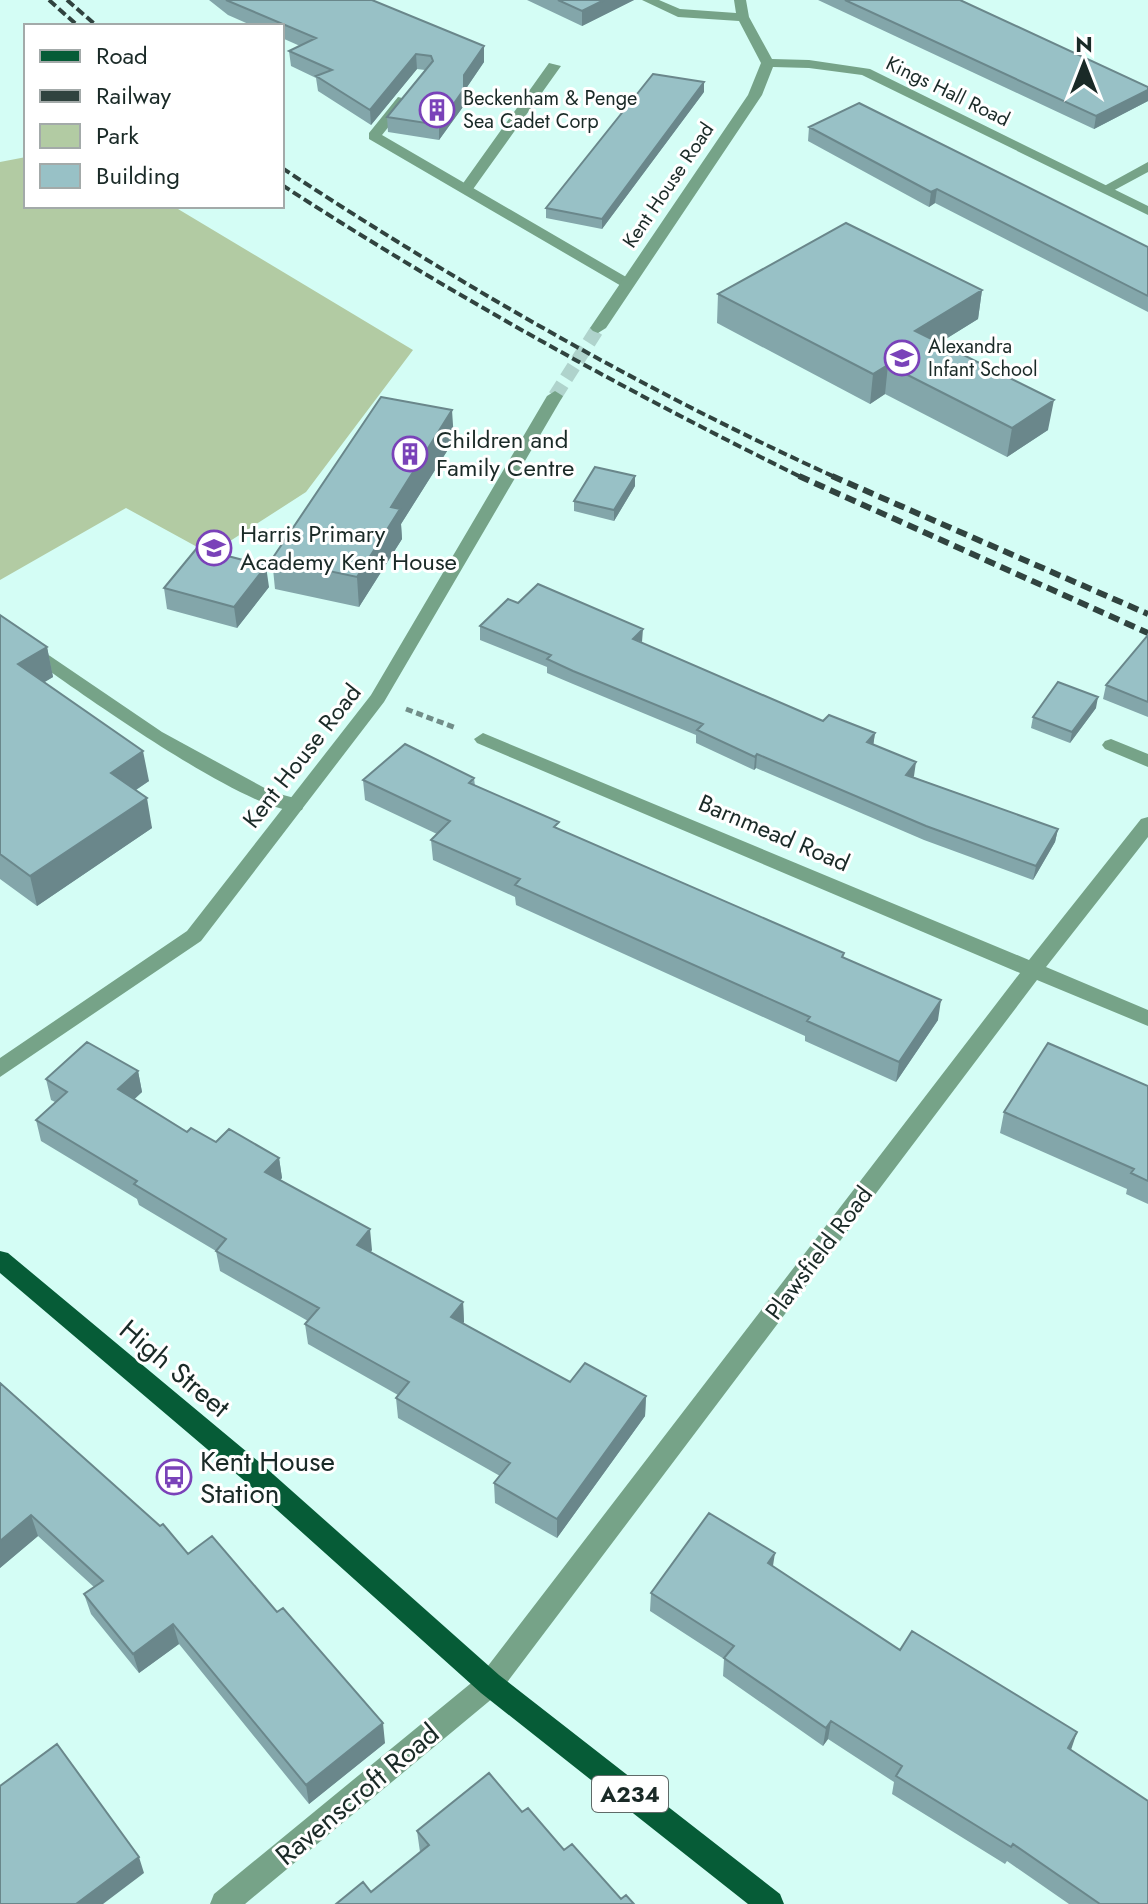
<svg xmlns="http://www.w3.org/2000/svg" width="1148" height="1904" viewBox="0 0 1148 1904" font-family="Jost,sans-serif">
	<style>
		.green { fill: #b2cba3 }
		.lines { fill: none; stroke-linecap: round; stroke-linejoin: round }
		.tertiary-tunnel { stroke: #afd3cc; stroke-width: 14; stroke-dasharray: 14 7; stroke-linecap: butt }
		.path { stroke: #718d88; stroke-width: 5; stroke-dasharray: 7 4; stroke-linecap: butt }
		.service { fill: #76a388; fill-rule: evenodd }
		.minor { fill: #76a388; fill-rule: evenodd }
		.tertiary { fill: #76a388; fill-rule: evenodd }
		.primary { fill: #065c37; fill-rule: evenodd }
		.rail-far1 { stroke: #30433f; stroke-width: 4; stroke-dasharray: 9 4; stroke-linecap: butt }
		.rail { stroke: #30433f; stroke-width: 6; stroke-dasharray: 11 6; stroke-linecap: butt }
		.wall { fill: #83a6aa }
		.shaded-wall { fill: #6a878b }
		.building { fill: #98c1c6; stroke: #6a878b; stroke-width: 2 }
		.labels { text-anchor: middle; stroke-width: 6; stroke-linejoin: round; paint-order: stroke }
		.far-street-label { font-size: 20px; fill: #1a2a27; stroke: #fff }
		.far-poi-label { font-size: 20px; fill: #1a2a27; stroke: #fff; text-anchor: start }
		.shield { fill: #fff; stroke: #5f6a68; stroke-width: 2 }
		.shield-label { font-size: 22px; font-weight: bold; fill: #1a2a27 }
		.poi-label { font-size: 24px; fill: #1a2a27; stroke: #fff; text-anchor: start }
		.street-label { font-size: 24px; fill: #1a2a27; stroke: #fff }
		.near-street-label { font-size: 28px; fill: #1a2a27; stroke: #fff }
		.near-poi-label { font-size: 28px; fill: #1a2a27; stroke: #fff; text-anchor: start }
	</style>
	<rect width="100%" height="100%" fill="#d4fdf5"/>
	<path class="green" d="M26,157V206H173L413,350L306,492L210,554L126,508L0,580V162Z"/>
	<g class="lines">
		<path class="tertiary-tunnel" d="M555,396L598,328"/>
		<path class="path" d="M406,709L456,728"/>
		<path class="service" d="M549,63L561,66L471,192H461L459,189Z
			M0,622L162,732L272,792L302,800L304,805L302,810C256,823 46,668 0,636Z"/>
		<path class="minor" d="M398,97L410,100L382,135L633,281V287H623L369,139V133Z
			M1148,162V172L1109,193L1097,190Z
			M483,733L1029,960L1141,819L1148,817V837L1046,967L1148,1010V1026L1037,980L499,1693L245,1904H210L214,1894L481,1675L1020,973L477,743L474,739Z
			M1111,739L1148,754V767L1105,749L1102,745L1105,741Z"/>
		<path class="tertiary" d="M642,0H659L680,9L736,13L734,0H746L749,17L772,59L809,60L870,69L1148,206V215L862,75L809,68L773,67L762,95L606,328L598,333L593,331L590,328L748,95L761,63L739,21L678,17Z
			M555,391L563,396L384,702L201,941L0,1077V1058L187,931L371,695L547,396Z"/>
		<path class="primary" d="M0,1251L8,1253L265,1467L499,1675L780,1894L784,1904H748L481,1693L247,1483L0,1273Z"/>
		<path class="rail-far1" d="M49,0L78,26
			M67,0L97,26
			M282,168C460,285 643,390 837,478
			M282,185C450,294 624,390 803,478"/>
		<path class="rail" d="M799,476L1148,633
			M832,476L1148,614"/>
	</g>
	<path class="wall" d="M209,0H372L484,46V62L465,90V104L439,140L388,132L387,117L425,70L417,69L371,125L318,91L316,78L291,66L289,51L300,46L282,38V26H253L228,15Z
		M527,0H634L582,26Z
		M818,0H960L1148,101L1094,129Z
		M704,92L602,229L546,218V208Z
		M809,127L1148,247V312L935,203L929,207L808,141Z
		M982,290L978,319L939,343L1048,430L1007,457L885,394L870,404L717,323L718,294Z
		M454,440L401,524L402,539L359,607L275,589L272,559Z
		M635,486L614,521L574,511V501Z
		M269,587L237,628L167,609L164,588Z
		M518,603L823,721L875,733L873,745L914,776L913,777L1058,829L1055,842L1033,880L924,840L756,768L754,770L696,743V735L573,684L547,673V667L480,640V626Z
		M0,615L47,647L53,677L44,682L149,781L136,790L152,828L37,906L0,879Z
		M1148,635V717L1103,699L1106,685Z
		M1096,708L1070,743L1031,728L1033,717Z
		M474,778L475,786L559,829L844,958L938,1020L896,1082L805,1041V1036L516,905L515,897L433,860L431,840L437,834L365,800L363,780Z
		M138,1071L142,1092L134,1099L187,1132L216,1142L279,1158L282,1178L280,1180L372,1250L371,1252L463,1302L464,1322L463,1323L570,1382L646,1396L645,1416L557,1538L495,1503L494,1483L500,1476L398,1418L396,1398L398,1395L308,1344L305,1324L308,1321L220,1271L216,1251L139,1205L137,1199L41,1141L36,1120L55,1102L51,1100L46,1079Z
		M1148,1086V1204L1126,1194L1127,1189L1000,1133L1004,1112Z
		M0,1382L188,1554L385,1743L309,1804L179,1644L139,1673L91,1614L84,1594L94,1587L38,1536L0,1568Z
		M773,1566L900,1650L1071,1750L1148,1904H1069L1007,1861L1005,1864L892,1794L894,1782L828,1739L823,1746L723,1676L724,1659L650,1611L651,1593Z
		M522,1812L621,1899L371,1892L420,1852L417,1831Z"/>
	<path class="shaded-wall" d="M604,0H634L582,26V11Z
		M484,46V62L465,90V104L439,140V125L464,75Z
		M416,54L417,69L371,125L370,110Z
		M704,82V92L602,229V219Z
		M1148,90V101L1094,129L1096,116Z
		M937,189L935,203L929,207L931,192Z
		M982,290L978,319L912,360L915,331Z
		M888,365L885,394L870,404L873,374Z
		M1054,400L1048,430L1007,457L1012,428Z
		M452,410L454,440L401,524L402,539L359,607L357,577L391,507Z
		M635,476V486L614,521V510Z
		M266,566L269,587L237,628L234,607Z
		M643,629L642,642L633,639Z
		M47,647L53,677L25,694L18,664Z
		M1098,697L1096,708L1070,743L1072,732Z
		M875,733L873,747L867,742Z
		M143,751L149,781L116,803L111,773Z
		M757,754L756,768L754,770L755,757Z
		M916,762L914,776L904,789L906,775Z
		M147,798L152,828L37,906L30,876Z
		M1058,829L1055,842L1033,880L1036,866Z
		M941,1000L938,1020L896,1082L899,1062Z
		M138,1071L142,1092L123,1110L118,1089Z
		M279,1158L282,1178L268,1193L265,1172Z
		M370,1229L372,1250L359,1265L357,1245Z
		M463,1302L464,1322L452,1337L451,1317Z
		M646,1396L645,1416L557,1538V1519Z
		M31,1515L38,1536L0,1568V1541Z
		M775,1553L772,1572L768,1563Z
		M173,1624L179,1644L139,1673L133,1654Z
		M831,1721L828,1739L823,1746L826,1728Z
		M383,1723L385,1743L309,1804L306,1785Z
		M1077,1732L1071,1750L1062,1766L1068,1748Z
		M139,1857L144,1873L103,1904H76Z"/>
	<path class="building" d="M226,0H372L484,46L464,75V89L439,125L387,117L433,61L431,56L416,54L370,110L316,76L332,70L289,51L316,38Z
		M558,0H604L582,11Z
		M845,0H960L1148,87V90L1096,116Z
		M653,74L704,82L602,219L546,208Z
		M859,103L1148,247V296L937,189L931,192L809,127Z
		M846,223L982,290L915,331L1054,400L1012,428L888,365L873,374L718,294Z
		M381,397L452,410L391,507L400,509L357,577L272,559Z
		M595,467L635,476L614,510L574,501Z
		M197,548L266,566L234,607L164,588Z
		M538,584L643,629L633,639L823,721L829,715L875,733L867,742L916,762L906,775L1058,829L1036,866L926,826L757,754L755,757L697,730L703,724L573,671L547,659L551,655L480,626L508,599L518,603Z
		M0,615L47,647L18,664L143,751L111,773L147,798L30,876L0,854Z
		M1148,635V702L1106,685Z
		M1058,682L1098,697L1072,732L1033,717Z
		M405,744L474,778L469,783L559,822L554,827L844,953L842,957L941,1000L899,1062L807,1021L810,1017L515,885L520,879L431,840L450,821L363,780Z
		M87,1042L138,1071L118,1089L187,1132L191,1128L216,1142L229,1129L279,1158L265,1172L370,1229L357,1245L463,1302L451,1317L570,1382L585,1363L646,1396L557,1519L494,1483L510,1463L396,1398L409,1382L305,1324L319,1308L216,1251L226,1239L134,1184L137,1181L36,1120L67,1092L46,1079Z
		M1048,1043L1148,1086V1181L1131,1173L1134,1169L1004,1112Z
		M0,1383L160,1526L163,1524L188,1554L212,1536L277,1612L283,1608L383,1723L306,1785L173,1624L133,1654L84,1594L103,1581L31,1515L0,1541Z
		M709,1513L775,1553L768,1563L900,1650L912,1631L1077,1732L1068,1748L1148,1801V1904H1100L1013,1844L1011,1847L896,1776L902,1766L831,1721L826,1728L724,1658L734,1646L651,1593Z
		M57,1744L139,1857L76,1904H0V1786Z
		M489,1773L522,1812L528,1808L564,1850L572,1844L621,1899L626,1895L634,1904H336L363,1882L371,1892L429,1845L417,1831Z"/>
	<defs>
		<g id="building-ring" transform="scale(1.8)"><circle r="9.5" fill="#fff" stroke="#7a42b9" stroke-width="1.5"/><path d="M-4-6H4V6H1V3H-1V6H-4ZM-2.5-4.3h1.7v1.8h-1.7ZM.8-4.3h1.7v1.8H.8ZM-2.5-1h1.7V.8h-1.7ZM.8-1h1.7V.8H.8Z" fill="#7a42b9"/></g>
		<g id="school-ring" transform="scale(1.8)"><circle r="9.5" fill="#fff" stroke="#7a42b9" stroke-width="1.5"/><path d="M0-5L7-2L0 1L-7-2ZM-4 1L0 2.5L4 1V4Q0 6-4 4Z" fill="#7a42b9"/></g>
		<g id="bus-ring" transform="scale(1.8)"><circle r="9.5" fill="#fff" stroke="#7a42b9" stroke-width="1.5"/><path d="M-5-6H5V4H4V6H2V4H-2V6H-4V4H-5ZM-3.5-4V0h7V-4ZM-3.5 1.2v1.5H-2V1.2ZM2 1.2v1.5H3.5V1.2Z" fill="#7a42b9"/></g>
	</defs>
	<g fill-rule="evenodd">
		<use href="#building-ring" x="437" y="110"/>
		<use href="#school-ring" x="902" y="358"/>
		<use href="#building-ring" x="410" y="454"/>
		<use href="#school-ring" x="214" y="548"/>
		<use href="#bus-ring" x="174" y="1477"/>
	</g>
	<g class="labels">
		<g class="far-street-label">
			<text transform="translate(948 91) rotate(26)" y="7">Kings Hall Road</text>
			<text transform="translate(668 185) rotate(-56)" y="7">Kent House Road</text>
		</g>
		<g class="far-poi-label">
			<text x="463" y="105">Beckenham &amp; Penge<tspan x="463" dy="23">Sea Cadet Corp</tspan></text>
			<text x="928" y="353">Alexandra<tspan x="928" dy="23">Infant School</tspan></text>
		</g>
		<rect class="shield" x="592" y="1776" width="76" height="36" rx="6"/>
		<g class="shield-label">
			<text x="630" y="1802">A234</text>
		</g>
		<g class="poi-label">
			<text x="436" y="448">Children and<tspan x="436" dy="28">Family Centre</tspan></text>
			<text x="240" y="542">Harris Primary<tspan x="240" dy="28">Academy Kent House</tspan></text>
		</g>
		<g class="street-label">
			<text transform="translate(302 756) rotate(-52)" y="8">Kent House Road</text>
			<text transform="translate(774 833) rotate(23)" y="8">Barnmead Road</text>
			<text transform="translate(819 1253) rotate(-53)" y="8">Plawsfield Road</text>
		</g>
		<g class="near-street-label">
			<text transform="translate(175 1368) rotate(40)" y="10">High Street</text>
			<text transform="translate(357 1794) rotate(-40)" y="10">Ravenscroft Road</text>
		</g>
		<g class="near-poi-label">
			<text x="200" y="1471">Kent House<tspan x="200" dy="32">Station</tspan></text>
		</g>
	</g>
	<rect x="24" y="24" width="260" height="184" fill="#ffffff" stroke="#a3aaa9" stroke-width="2"/>
	<rect x="40" y="50" width="40" height="12" fill="#065c37" stroke="#a3aaa9" stroke-width="2"/>
	<text x="96" y="64" font-size="24" fill="#1a2a27">Road</text>
	<rect x="40" y="90" width="40" height="12" fill="#30433f" stroke="#a3aaa9" stroke-width="2"/>
	<text x="96" y="104" font-size="24" fill="#1a2a27">Railway</text>
	<rect x="40" y="124" width="40" height="24" fill="#b2cba3" stroke="#a3aaa9" stroke-width="2"/>
	<text x="96" y="144" font-size="24" fill="#1a2a27">Park</text>
	<rect x="40" y="164" width="40" height="24" fill="#98c1c6" stroke="#a3aaa9" stroke-width="2"/>
	<text x="96" y="184" font-size="24" fill="#1a2a27">Building</text>
	<g transform="translate(1084 64)" stroke="#ffffff" stroke-width="6" paint-order="stroke">
	<path d="M0-6L14 30L0 20L-14 30Z" fill="#1a2a27"/>
	<text y="-12" font-size="22" font-weight="bold" text-anchor="middle" fill="#1a2a27">N</text>
	</g>
</svg>
